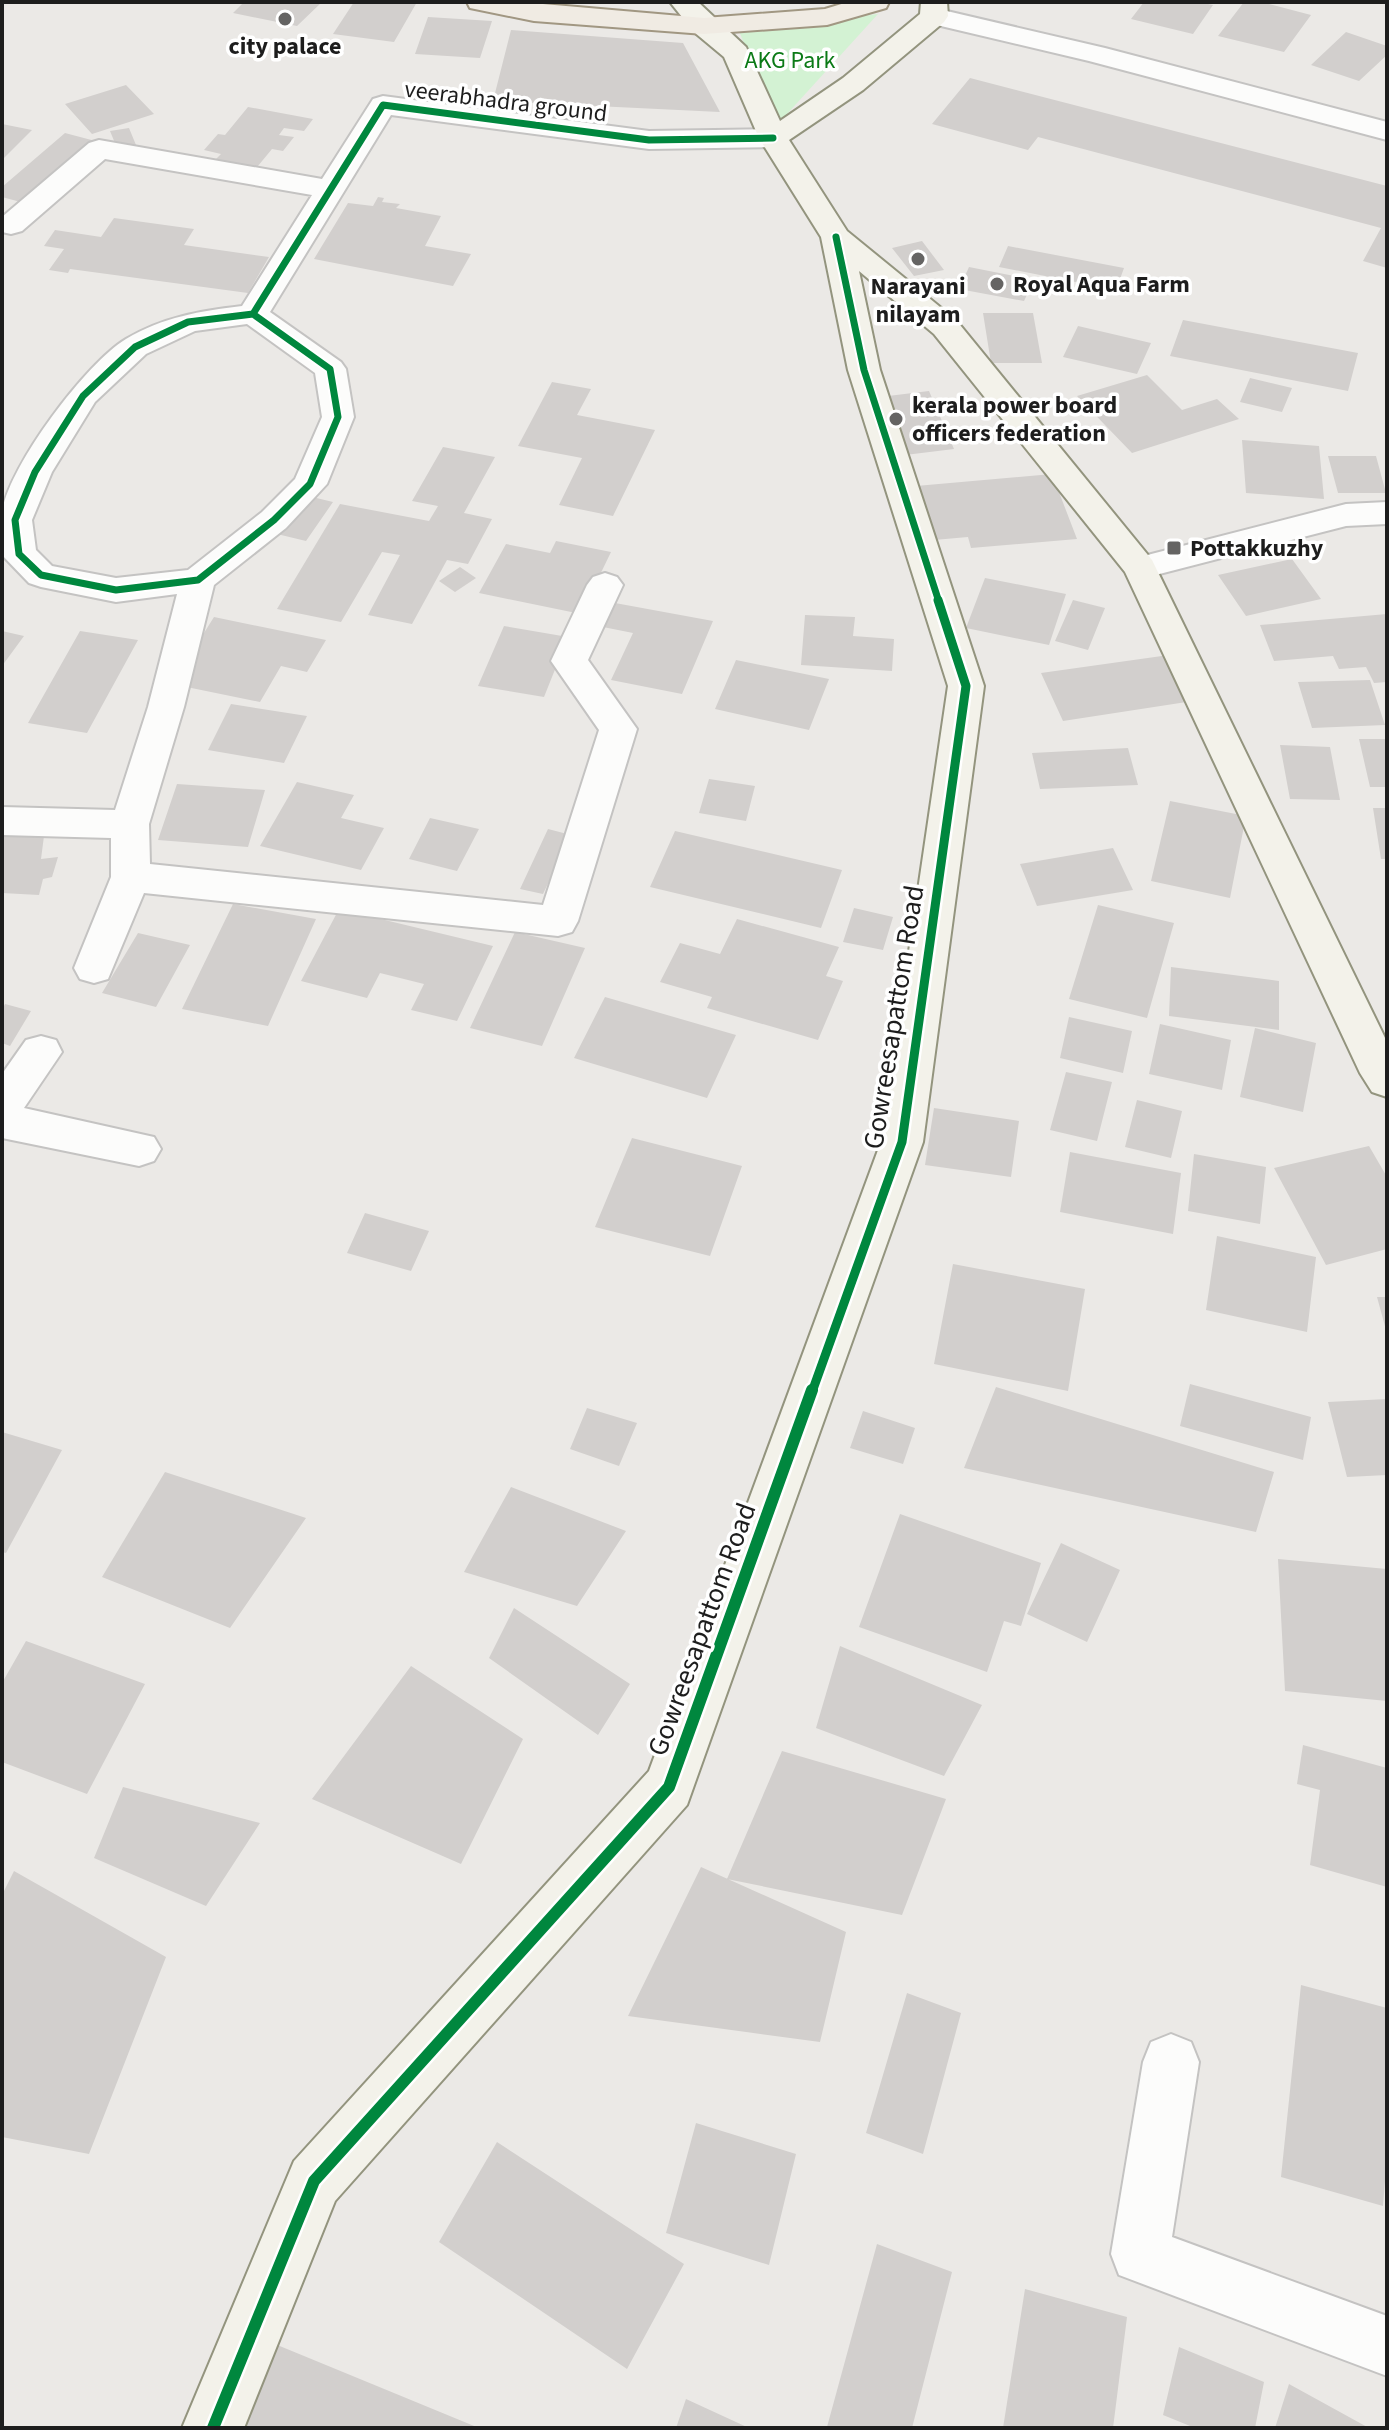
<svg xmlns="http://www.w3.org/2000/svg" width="1389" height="2430" viewBox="0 0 1389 2430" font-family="'Source Sans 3',sans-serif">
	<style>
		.park { fill: #d3f2d3 }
		.building { fill: #d2cfcd }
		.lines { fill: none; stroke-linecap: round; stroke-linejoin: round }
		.street-casing { stroke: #c4c3c2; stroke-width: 4 }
		.secondary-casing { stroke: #93947e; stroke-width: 4 }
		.primary-casing { stroke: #a19782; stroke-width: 4 }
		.street { fill: #fcfcfb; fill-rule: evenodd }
		.secondary { fill: #f3f2ea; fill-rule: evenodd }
		.primary { fill: #f0ebe3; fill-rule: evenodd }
		.cycleway-far2-casing { stroke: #fff; stroke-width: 11 }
		.cycleway-far1-casing { stroke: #fff; stroke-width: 14 }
		.cycleway-casing { stroke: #fff; stroke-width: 17 }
		.cycleway-far2 { stroke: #00873e; stroke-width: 7 }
		.cycleway-far1 { stroke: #00873e; stroke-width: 9 }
		.cycleway { stroke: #00873e; stroke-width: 12 }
		.poi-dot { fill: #656463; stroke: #fff; stroke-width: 3 }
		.labels { text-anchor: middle; stroke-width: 7; stroke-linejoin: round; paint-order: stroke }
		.far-poi-label { font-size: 24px; font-weight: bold; fill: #1d1d1d; stroke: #fff; text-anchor: start }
		.far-park-label { font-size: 24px; fill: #0b7a16; stroke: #fff }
		.far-street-label { font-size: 24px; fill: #1d1d1d; stroke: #fff }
		.street-label { font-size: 28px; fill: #1d1d1d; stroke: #fff }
	</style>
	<rect width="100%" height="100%" fill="#ebe9e6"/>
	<path class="park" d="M878,14L777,125L739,31Z"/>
	<path class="building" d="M244,2H322L297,26L233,13Z
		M354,2H417L394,42L333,34Z
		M1144,2H1198L1213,5L1193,34L1131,19Z
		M1244,2H1261L1311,15L1284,52L1218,36Z
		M428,17L492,21L480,58L415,54Z
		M511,30L683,43L720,112L493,101Z
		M1346,32L1387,46V55L1359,81L1311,65Z
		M970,78L1387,186V268L1363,261L1381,228L1038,137L1028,150L932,124Z
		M126,85L154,114L92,134L65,104Z
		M248,107L313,119L304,131L284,128L279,135L294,137L283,151L272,149L253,172L226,167L230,162L216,159L221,154L204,150L218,134L225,135Z
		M2,124L32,130L2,160Z
		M129,128L136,145L117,148L110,131Z
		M65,133L99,142L28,204L2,197V187Z
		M378,197L384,198L382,202L400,204L396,208L441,216L425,246L471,254L453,286L314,259L348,203L373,206Z
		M114,218L194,229L184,245L269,257L248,293L70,269L68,273L49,270L64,249L44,246L55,230L101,237Z
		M922,241L944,270L914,276L892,248Z
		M1008,246L1124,268L1116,290L999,267Z
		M969,267L1034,280L1024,301L959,289Z
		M983,313H1033L1042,363H991Z
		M1183,320L1358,353L1348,391L1170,356Z
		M1078,326L1151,343L1137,374L1063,357Z
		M1147,375L1182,410L1217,399L1239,419L1132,453L1077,396Z
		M1250,378L1292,388L1282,412L1240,402Z
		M552,382L591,389L577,415L655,430L613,516L559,505L582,458L518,446Z
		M929,391L954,449L905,455L880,397Z
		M1242,440L1319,446L1324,499L1246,493Z
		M443,447L495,457L464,513L492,519L468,564L447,560L412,624L368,615L400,555L382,552L341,622L277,609L340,504L429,521L438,506L412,501Z
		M1328,456H1376L1386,493H1338Z
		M1052,474L1077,539L971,548L968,537L934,540L916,486Z
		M304,495L333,502L306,541L277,534Z
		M556,541L611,552L581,614L479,593L506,544L550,553Z
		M1292,559L1321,599L1246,616L1218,575Z
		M460,567L476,578L455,592L439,581Z
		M985,578L1066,594L1049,645L966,628Z
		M1073,600L1105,608L1088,650L1055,641Z
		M615,603L713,621L682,694L611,680L633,633L603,627Z
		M1387,614V682L1374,683L1366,667L1339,669L1333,656L1274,661L1260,625Z
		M805,615L855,617L853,636L894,639L892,671L801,665Z
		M214,617L326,640L307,672L281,666L260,702L172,684Z
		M504,626L568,637L544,697L478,686Z
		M2,631L24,636L2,666Z
		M80,631L138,640L87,733L28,723Z
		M1169,655L1193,701L1063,721L1041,673Z
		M736,660L829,679L809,730L715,709Z
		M1370,680L1385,725L1312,728L1298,682Z
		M231,704L307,716L284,763L208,750Z
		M1359,739H1387V787H1370Z
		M1280,745L1330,747L1340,800L1290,799Z
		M1128,748L1138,785L1040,789L1032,753Z
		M709,779L755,786L746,821L699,813Z
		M297,782L354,795L341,818L384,828L361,870L260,846Z
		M177,784L265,790L248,847L158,840Z
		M1170,801L1246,816L1230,898L1151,881Z
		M1373,808H1387V859H1381Z
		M430,818L479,829L457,871L409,859Z
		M548,829L571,835L543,894L520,889Z
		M675,831L842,870L821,928L650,887Z
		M2,835L44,836L41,859L58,857L52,877L43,879L39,895L2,893Z
		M1113,848L1133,890L1037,906L1020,864Z
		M233,904L316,919L268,1026L182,1009Z
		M1098,905L1174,923L1147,1018L1069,999Z
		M854,908L893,917L883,950L843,942Z
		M339,909L493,946L457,1021L411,1010L424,984L380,973L367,998L301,981Z
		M737,919L839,947L826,976L843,981L818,1040L707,1008L712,997L660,982L680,943L720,954Z
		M515,932L585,948L542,1046L470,1028Z
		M138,933L190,945L156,1007L102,993Z
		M1171,967L1279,981V1030L1169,1016Z
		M605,997L736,1035L707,1098L574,1058Z
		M5,1004L31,1011L10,1046L2,1043V1010Z
		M1069,1017L1132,1031L1123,1073L1060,1058Z
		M1160,1024L1231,1040L1222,1090L1149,1074Z
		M1255,1028L1316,1043L1303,1112L1240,1097Z
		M1066,1072L1112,1082L1097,1141L1050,1130Z
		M1137,1100L1182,1111L1171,1158L1125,1147Z
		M934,1108L1019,1121L1011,1177L925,1165Z
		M632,1138L742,1166L710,1256L595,1227Z
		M1369,1146L1387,1177V1249L1326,1265L1274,1168Z
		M1070,1152L1181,1173L1173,1234L1060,1212Z
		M1194,1154L1266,1167L1260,1224L1188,1211Z
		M365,1213L429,1231L411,1271L347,1253Z
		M1217,1236L1316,1257L1307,1332L1206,1310Z
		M953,1264L1085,1289L1068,1391L934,1364Z
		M1377,1297H1387V1330H1386Z
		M1190,1384L1311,1417L1303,1460L1180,1426Z
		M996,1387L1274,1472L1256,1532L964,1468Z
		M1387,1399V1475L1347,1477L1328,1402Z
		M587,1408L637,1423L619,1466L570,1449Z
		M863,1411L915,1428L903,1464L850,1448Z
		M2,1432L62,1450L6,1553L2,1552Z
		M165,1472L306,1518L230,1628L102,1577Z
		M511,1487L626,1531L577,1606L464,1572Z
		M900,1514L1041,1563L1021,1626L1004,1621L987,1672L859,1627Z
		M1061,1543L1120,1570L1087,1642L1027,1614Z
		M1278,1559L1387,1569V1701L1285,1691Z
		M514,1608L630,1684L598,1735L489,1658Z
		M26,1641L145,1684L87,1794L2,1762V1683Z
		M840,1646L982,1705L944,1776L816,1728Z
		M411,1666L523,1739L461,1864L312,1799Z
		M1303,1745L1387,1768V1887L1310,1865L1320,1790L1297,1784Z
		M782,1751L946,1799L902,1915L727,1879Z
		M123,1787L260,1823L206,1906L94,1858Z
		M701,1867L846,1932L820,2042L628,2016Z
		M14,1871L166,1957L89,2154L2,2137V1895Z
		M1301,1985L1387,2008V2156L1383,2206L1281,2177Z
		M907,1993L961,2013L923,2154L866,2133Z
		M696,2123L796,2154L769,2265L666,2233Z
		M497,2142L684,2264L627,2369L439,2242Z
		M877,2244L952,2272L912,2428H829L827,2427Z
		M1025,2289L1127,2317L1113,2428H1003Z
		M270,2342L479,2428H234Z
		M1179,2347L1264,2382L1255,2428H1195L1163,2415Z
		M1289,2384L1369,2428H1275Z
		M686,2399L749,2428H676Z"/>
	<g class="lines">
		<g class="street-casing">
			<path id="street" d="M934,8L1105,48L1387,122V140L1089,61L924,22L920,16L924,10Z
				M383,96L649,131L773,129L783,132L787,138L783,144L773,147L649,149L391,115L270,312L341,362L346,369L354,417L327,484L286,528L214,585L184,707L149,824L150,864L543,905L599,730L551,661L587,585L593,577L605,573L617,577L623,585L588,660L637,729L578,921L572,932L558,936L144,893L108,979L94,983L80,979L74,968L111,877V838L2,835V807L115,810L148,707L177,594L116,602L41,587L29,583L2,555C2,541 0,525 2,512C9,466 86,363 126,339C163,317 200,311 242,306L312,195L105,159L22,231L11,234L2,232V217L89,143L99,140L322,179L373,99ZM247,324L315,373L322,417L295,479L262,512L188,570L116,578L52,566L36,550L32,520L52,472L95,402L146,354L195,331Z
				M1387,502V524L1346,526L1140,579L1128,576L1123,568L1128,560L1346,504Z
				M41,1036L56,1040L62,1052L24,1108L154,1137L161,1149L154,1161L139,1166L2,1138V1074L26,1040Z
				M1171,2034L1191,2042L1199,2062L1172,2237L1387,2316V2376L1119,2275L1111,2254L1143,2062L1151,2042Z"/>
		</g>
		<g class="secondary-casing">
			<path id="secondary" d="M670,2H698L746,47L780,121L843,78L920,14L921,2H947L948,16L944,22L863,90L789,140L847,231L956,320L1152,560L1387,1042V1097L1372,1092L1360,1073L1125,572L934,334L859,271L880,370L984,686L923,1142L687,1805L335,2201L244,2428H182L294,2161L649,1771L881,1142L948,686L848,370L821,237L759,138L724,57L694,32Z"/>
		</g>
		<g class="primary-casing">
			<path id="primary" d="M467,2H520L704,18L825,9L848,2H889L886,8L827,25L704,34L534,21L470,8Z"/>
		</g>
		<use href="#street" class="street"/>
		<use href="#secondary" class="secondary"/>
		<use href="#primary" class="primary"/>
		<g class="cycleway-far2-casing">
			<path id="cycleway-far2" d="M836,237L864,370L939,602
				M253,314L330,369L338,417L310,484L274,520L198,580L116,590L41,575L19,554L15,520L35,472L83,396L135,347L188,322Z
				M253,314L383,105L649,140L773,138"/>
		</g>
		<g class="cycleway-far1-casing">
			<path id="cycleway-far1" d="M812,1392L902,1142L966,686L938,600"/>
		</g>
		<g class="cycleway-casing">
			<path id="cycleway" d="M213,2428L314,2181L669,1787L812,1390"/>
		</g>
		<use href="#cycleway-far2" class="cycleway-far2"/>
		<use href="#cycleway-far1" class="cycleway-far1"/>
		<use href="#cycleway" class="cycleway"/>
	</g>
	<g class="poi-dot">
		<circle cx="285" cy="19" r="8"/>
		<circle cx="918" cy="259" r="8"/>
		<circle cx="997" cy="284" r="8"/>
		<circle cx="896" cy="419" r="8"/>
		<rect x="1166" y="540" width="16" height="16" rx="4"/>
	</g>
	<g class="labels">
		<g class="far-poi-label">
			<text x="285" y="54" text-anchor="middle">city palace</text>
			<text x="1013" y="292">Royal Aqua Farm</text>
			<text x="918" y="294" text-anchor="middle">Narayani<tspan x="918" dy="28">nilayam</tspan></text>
			<text x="912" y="413">kerala power board<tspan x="912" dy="28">officers federation</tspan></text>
			<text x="1190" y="556">Pottakkuzhy</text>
		</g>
		<g class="far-park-label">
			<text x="790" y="68">AKG Park</text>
		</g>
		<g class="far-street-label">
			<text transform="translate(506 101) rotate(7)" y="8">veerabhadra ground</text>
		</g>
		<g class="street-label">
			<text transform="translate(893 1017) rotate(-81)" y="10">Gowreesapattom Road</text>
			<text transform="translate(701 1629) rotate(-70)" y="10">Gowreesapattom Road</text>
		</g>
	</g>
	<rect width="1389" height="2430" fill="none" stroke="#1d1d1d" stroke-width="8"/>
</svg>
